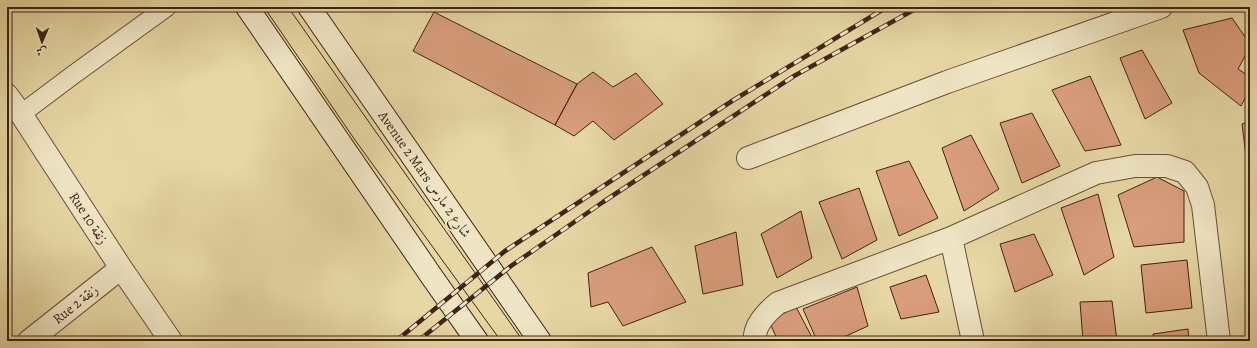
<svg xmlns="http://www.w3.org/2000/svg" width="1257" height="348" viewBox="0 0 1257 348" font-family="Alegreya,Amiri,serif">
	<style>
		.building { fill: #d99d7c; stroke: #422214 }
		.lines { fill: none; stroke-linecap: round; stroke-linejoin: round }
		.pedestrian-casing { stroke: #6b4f38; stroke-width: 20 }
		.minor-casing { stroke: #6b4f38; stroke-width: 24 }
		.secondary-casing { stroke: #422214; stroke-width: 24 }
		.pedestrian { stroke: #efe5c4; stroke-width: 18 }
		.minor { stroke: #efe5c4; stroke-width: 22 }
		.secondary { stroke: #efe5c4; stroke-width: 22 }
		.tram { stroke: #422214; stroke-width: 1 }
		.rail-casing { stroke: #422214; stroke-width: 4.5 }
		.rail { stroke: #efe5c4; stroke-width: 3; stroke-dasharray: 9; stroke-linecap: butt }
		.labels { text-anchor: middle; stroke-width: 3.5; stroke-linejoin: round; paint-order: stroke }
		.street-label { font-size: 14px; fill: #422214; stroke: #efe5c4 }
	</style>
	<rect width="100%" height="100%" fill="#e6d7a4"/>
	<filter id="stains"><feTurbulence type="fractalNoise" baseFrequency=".005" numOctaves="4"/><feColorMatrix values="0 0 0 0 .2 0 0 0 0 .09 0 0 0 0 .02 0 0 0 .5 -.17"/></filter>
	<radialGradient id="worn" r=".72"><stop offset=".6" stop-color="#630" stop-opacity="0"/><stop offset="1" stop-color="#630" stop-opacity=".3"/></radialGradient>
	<path class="building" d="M434,12L577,84L555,125L413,51Z
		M1232,18L1250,44V47L1238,69L1250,77V89L1241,106L1199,73L1183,30Z
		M1142,50L1172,103L1145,119L1120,58Z
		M593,72L613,87L636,73L663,104L614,140L593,121L574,136L555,125L577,84Z
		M1090,76L1121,145L1085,151L1052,90Z
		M1032,113L1060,166L1022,183L1000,123Z
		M1250,122V172H1248L1242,124Z
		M971,135L999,189L964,211L942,148Z
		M909,161L938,218L899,236L876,171Z
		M1157,177L1184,191V242L1134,247L1118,195Z
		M859,188L877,240L842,259L819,202Z
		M1247,189H1250V222Z
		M1098,194L1114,257L1084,275L1061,208Z
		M801,211L812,258L777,278L761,234Z
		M736,232L743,285L703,294L695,246Z
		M1034,234L1053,275L1015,292L1000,244Z
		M652,247L686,302L623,326L608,302L591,307L588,273Z
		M1187,260L1192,308L1146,313L1141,265Z
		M926,275L939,312L901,319L890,287Z
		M857,287L868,326L835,341H817L803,309Z
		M1112,301L1117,341H1083L1080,302Z
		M796,307L814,341H778L769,321Z
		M1188,329L1189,341H1154L1153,334Z"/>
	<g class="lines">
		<g class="pedestrian-casing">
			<path id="pedestrian" d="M21,114L73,75L167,7"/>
		</g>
		<g class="minor-casing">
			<path id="minor" d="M7,95L21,114L121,268L171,341
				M748,158L947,82L1161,7
				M951,238L973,341
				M29,341L121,268
				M755,341C753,326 767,312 778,303L951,238L1096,173L1135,166H1167L1185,172L1197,187L1203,205L1219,341"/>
		</g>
		<g class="secondary-casing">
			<path id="secondary" d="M247,7L432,277L477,341
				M309,7L540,341"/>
		</g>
		<use href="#pedestrian" class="pedestrian"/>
		<use href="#minor" class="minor"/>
		<use href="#secondary" class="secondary"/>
		<path class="tram" d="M264,7L355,140L501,341
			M288,7L523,341"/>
		<g class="rail-casing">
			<path id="rail" d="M396,341L505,251L732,101L887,7
				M418,341L511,266L603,202L794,76L919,7"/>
		</g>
		<use href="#rail" class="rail"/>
	</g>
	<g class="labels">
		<g class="street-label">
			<text transform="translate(425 174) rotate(55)" y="5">Avenue 2 Mars شارع 2 مارس</text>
			<text transform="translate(89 218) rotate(57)" y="5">Rue 10 زنقة</text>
			<text transform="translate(75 304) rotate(-39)" y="5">Rue 2 زنقة</text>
		</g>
	</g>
	<rect width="1257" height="348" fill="none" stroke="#e6d7a4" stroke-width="24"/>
	<rect x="8" y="8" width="1241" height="332" fill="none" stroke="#422214" stroke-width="2"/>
	<rect x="12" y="12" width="1233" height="324" fill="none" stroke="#422214"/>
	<g transform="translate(42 42) rotate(182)" stroke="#efe5c4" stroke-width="3" paint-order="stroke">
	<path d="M0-3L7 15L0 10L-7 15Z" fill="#422214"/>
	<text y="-6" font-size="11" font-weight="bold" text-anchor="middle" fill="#422214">ش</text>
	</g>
	<rect width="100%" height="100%" filter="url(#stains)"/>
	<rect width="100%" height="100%" fill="url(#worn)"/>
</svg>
